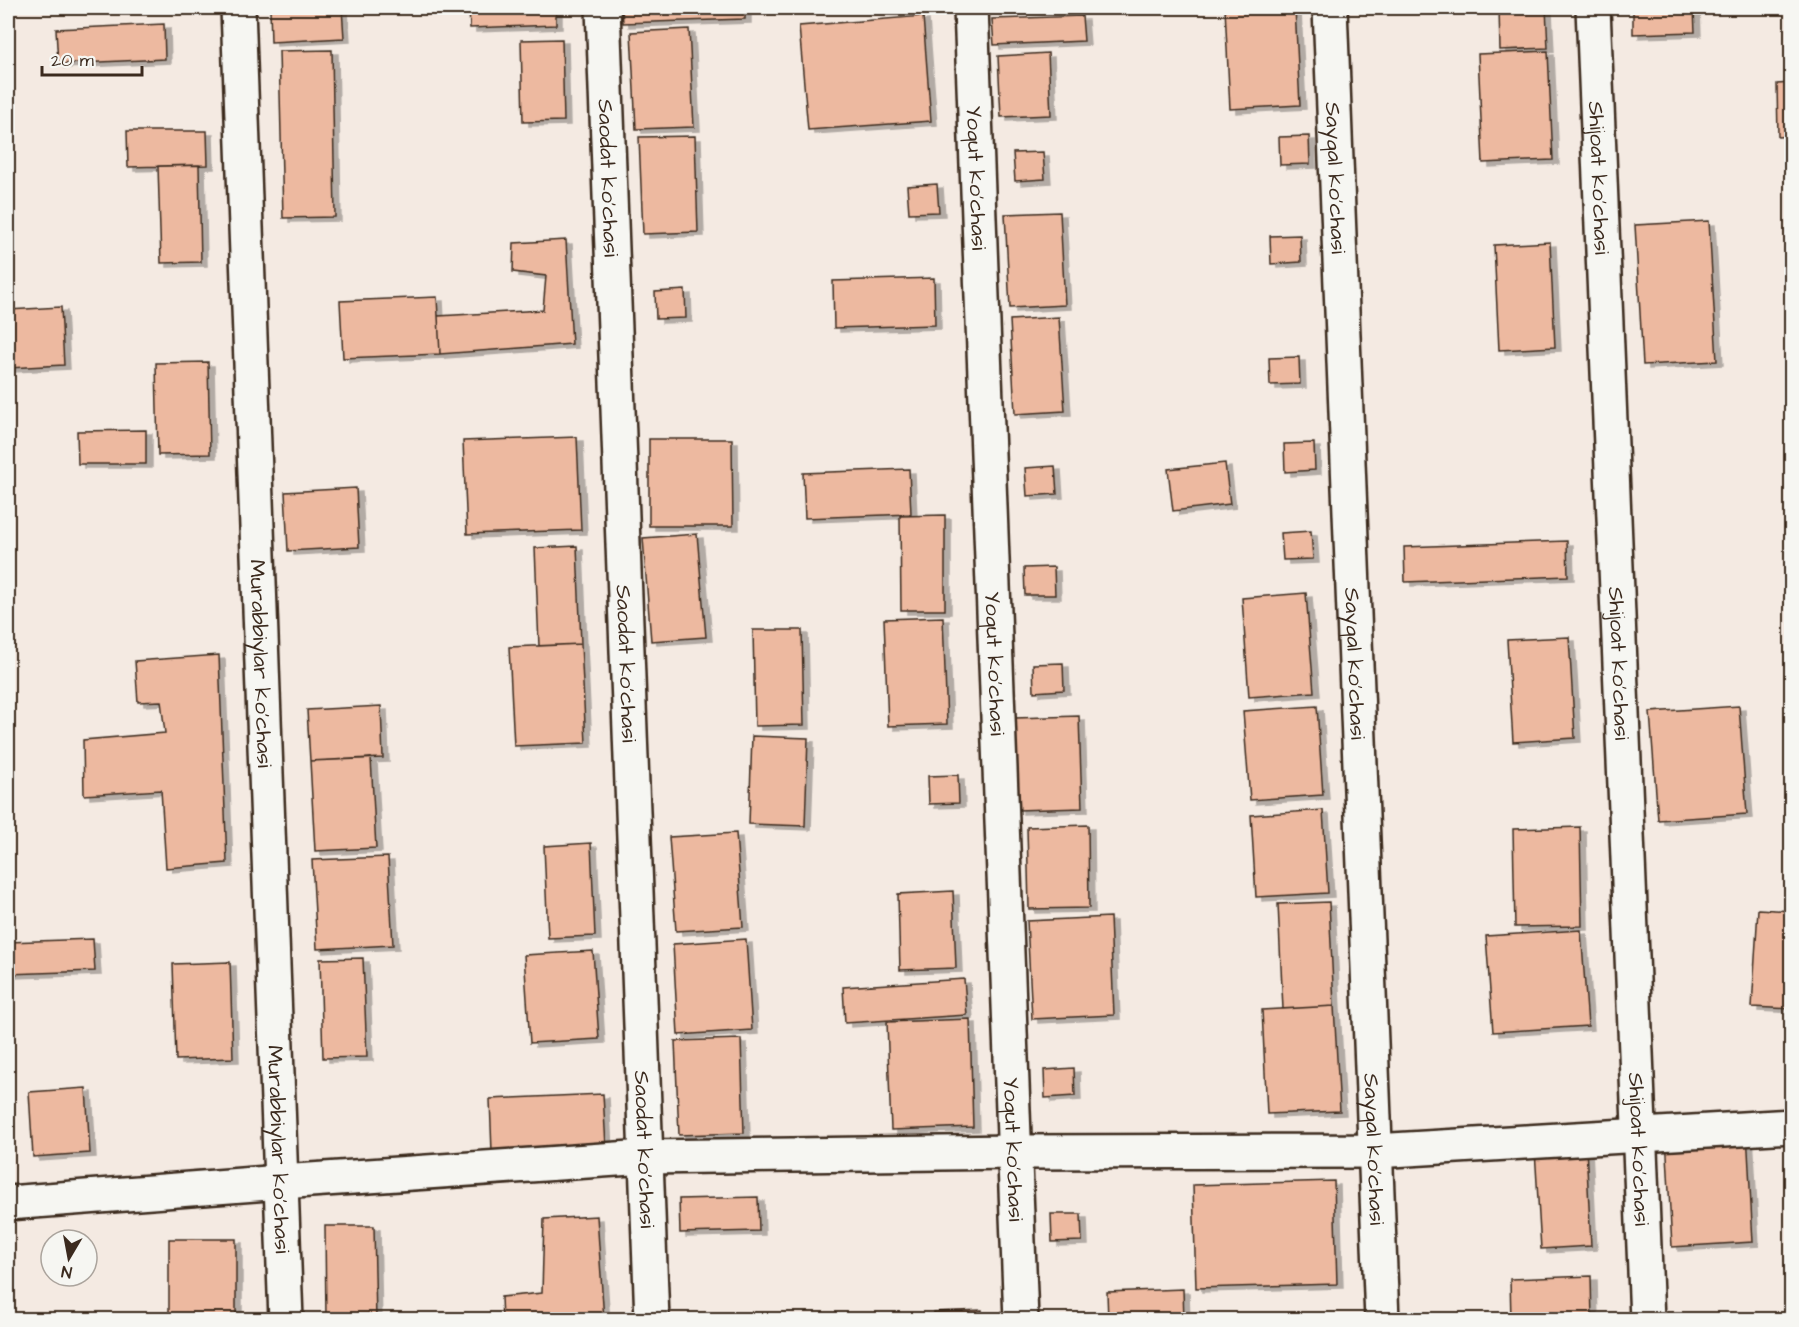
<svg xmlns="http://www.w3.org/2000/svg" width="1799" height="1327" viewBox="0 0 1799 1327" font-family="'Architects Daughter',sans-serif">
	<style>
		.building { fill: #edb9a0; stroke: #3b2a1e; stroke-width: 1.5; filter: url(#shadow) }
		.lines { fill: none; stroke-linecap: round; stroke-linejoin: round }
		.street-casing { stroke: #3b2a1e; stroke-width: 38 }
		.street { stroke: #f6f6f2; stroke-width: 33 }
		.labels { text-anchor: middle; stroke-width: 4.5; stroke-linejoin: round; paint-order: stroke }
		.street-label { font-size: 22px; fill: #3b2a1e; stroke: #f6f6f2 }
	</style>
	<defs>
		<filter id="shadow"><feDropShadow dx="6" dy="4" stdDeviation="0" flood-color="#0004"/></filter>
	</defs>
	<rect width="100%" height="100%" fill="#f4eae2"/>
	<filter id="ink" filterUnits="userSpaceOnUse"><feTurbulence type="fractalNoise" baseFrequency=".0167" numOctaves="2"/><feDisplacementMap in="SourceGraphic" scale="12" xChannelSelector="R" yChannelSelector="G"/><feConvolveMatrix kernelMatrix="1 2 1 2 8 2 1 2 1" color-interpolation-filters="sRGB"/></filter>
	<g filter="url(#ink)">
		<path class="building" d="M270,8H342L344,38L271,42Z
			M469,8H556V25L470,28Z
			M622,8H745V19L623,23Z
			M1225,8H1295L1300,105L1230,109Z
			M1499,8H1546L1548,48L1500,50Z
			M1633,8H1694L1695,32L1633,34Z
			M923,16L931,121L808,130L799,26Z
			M1082,16L1084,41L994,45L992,19Z
			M164,24L165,59L58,64L56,29Z
			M689,29L694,127L636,129L631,32Z
			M562,39L564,121L523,122L521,40Z
			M332,50L335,217L283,218L279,51Z
			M1548,51L1553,160L1483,163L1478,54Z
			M1048,53L1051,115L1001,117L998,56Z
			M1792,83V136L1778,137L1777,84Z
			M127,131H207L208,165L128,167Z
			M695,136L698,232L643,234L639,137Z
			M1309,136L1310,164L1280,165L1279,137Z
			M1043,152L1045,179L1015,181L1013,153Z
			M199,165L201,262L161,263L158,166Z
			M937,184L939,212L909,213L907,186Z
			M1060,212L1065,305L1010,308L1005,214Z
			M1709,221L1717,361L1643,365L1635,225Z
			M1300,235L1301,262L1271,264L1270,236Z
			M566,240L572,344L440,354L438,316L543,310L546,276L513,272L514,243Z
			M1550,242L1555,347L1499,350L1494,245Z
			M934,278L935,325L834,328L833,281Z
			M685,290L686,318L656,319L655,292Z
			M437,297L440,354L343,358L340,301Z
			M61,307L64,365L8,368V310Z
			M1059,317L1065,411L1015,414L1010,320Z
			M1299,357L1300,384L1270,385L1269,358Z
			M208,362L210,454L158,455L156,363Z
			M146,430V464H78L77,431Z
			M577,437L581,530L467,534L463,441Z
			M649,439H732L733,526H649Z
			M1314,443L1315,470L1285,472L1284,444Z
			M1225,463L1230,504L1173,511L1168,469Z
			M1055,466L1057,494L1027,496L1025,468Z
			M909,469L911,514L805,518L803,473Z
			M356,488L359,547L288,551L285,492Z
			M945,515V610H901L900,516Z
			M1311,531L1313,559L1283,560L1281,533Z
			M697,534L706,637L651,641L643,538Z
			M1567,541L1568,576L1405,582L1404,547Z
			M577,546L581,644L539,646L535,548Z
			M1054,567L1055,595H1025L1024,568Z
			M1306,593L1314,692L1249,697L1242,598Z
			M943,617L947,724L888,726L884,619Z
			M753,630H802L804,725L755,726Z
			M1569,637L1575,738L1513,742L1507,640Z
			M581,644L586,743L514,746L509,647Z
			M219,655L227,863L166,868L161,790L84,795L83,740L165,733L161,701L138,702L135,661Z
			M1063,663L1064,690L1034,692L1033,664Z
			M381,706L383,758L310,761L307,710Z
			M1317,706L1323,795L1250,800L1243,711Z
			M1739,706L1747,814L1658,820L1650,712Z
			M1079,716L1082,808L1017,810L1015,718Z
			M752,736L808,738L805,826L749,824Z
			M371,758L376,848L315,851L310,761Z
			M958,775L959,803L929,804L928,776Z
			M1323,810L1328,893L1256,897L1251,815Z
			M1088,825L1089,908L1029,909L1027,827Z
			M1580,827L1582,926L1515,927L1513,829Z
			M736,833L743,927L676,931L669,837Z
			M591,843L595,936L548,938L544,846Z
			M388,857L393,945L317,949L312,860Z
			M953,891L956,968L900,970L898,894Z
			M1329,902L1334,1006L1283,1009L1278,904Z
			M1758,909L1792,911V1009L1752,1007Z
			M1110,917L1114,1015L1032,1019L1027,921Z
			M1581,930L1588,1026L1493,1032L1486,936Z
			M93,939L95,971L8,974V942Z
			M746,939L752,1030L678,1035L673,944Z
			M593,951L599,1039L530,1043L524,955Z
			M363,958L367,1057L323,1058L320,959Z
			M230,962L233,1058L176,1060L173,964Z
			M964,979L967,1015L845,1023L843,987Z
			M1334,1006L1340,1111L1267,1114L1262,1010Z
			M970,1019L973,1127L891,1130L887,1022Z
			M741,1039L744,1133L679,1135L675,1041Z
			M1074,1068L1075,1096L1045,1098L1044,1070Z
			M86,1088L90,1153L33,1157L29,1092Z
			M603,1094L606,1146L492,1152L490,1099Z
			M1747,1132L1753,1242L1672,1247L1666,1136Z
			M1586,1147L1591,1246L1541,1249L1535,1150Z
			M1334,1181L1337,1284L1196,1288L1193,1185Z
			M758,1197L759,1231L680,1233L679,1199Z
			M1051,1214H1081L1082,1241L1052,1242Z
			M597,1216L604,1320H502L501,1297L542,1293L544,1219Z
			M325,1226H374L376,1320H326Z
			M169,1239H236V1320H169Z
			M1591,1276L1592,1320H1511L1510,1279Z
			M1183,1289L1184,1320H1108L1107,1292Z
			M982,1310V1320H934V1312Z
			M874,1314V1320H836V1315Z"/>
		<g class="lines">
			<g class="street-casing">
				<g id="street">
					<path id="s1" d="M238,8L286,1320"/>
					<path id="s2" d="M603,8L652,1320"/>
					<path id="s3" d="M971,8L1021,1320"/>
					<path id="s4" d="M1330,8L1382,1320"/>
					<path id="s5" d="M1593,8L1647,1320"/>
					<path d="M8,1203L281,1182L646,1157L1015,1152L1375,1151L1792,1126"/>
				</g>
			</g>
			<use href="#street" class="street"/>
		</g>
	</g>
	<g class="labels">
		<g class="street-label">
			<text dy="8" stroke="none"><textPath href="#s2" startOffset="170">Saodat ko'chasi</textPath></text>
			<text dy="8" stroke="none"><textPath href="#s3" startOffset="170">Yoqut ko'chasi</textPath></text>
			<text dy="8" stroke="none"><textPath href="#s4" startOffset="170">Sayqal ko'chasi</textPath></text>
			<text dy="8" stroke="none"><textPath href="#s5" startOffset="170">Shijoat ko'chasi</textPath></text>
			<text dy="8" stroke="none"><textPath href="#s2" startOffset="656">Saodat ko'chasi</textPath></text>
			<text dy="8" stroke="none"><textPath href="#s3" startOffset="656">Yoqut ko'chasi</textPath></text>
			<text dy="8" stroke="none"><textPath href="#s1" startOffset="656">Murabbiylar ko'chasi</textPath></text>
			<text dy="8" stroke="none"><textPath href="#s4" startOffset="656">Sayqal ko'chasi</textPath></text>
			<text dy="8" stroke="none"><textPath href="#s5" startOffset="656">Shijoat ko'chasi</textPath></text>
			<text dy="8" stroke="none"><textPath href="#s1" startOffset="1142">Murabbiylar ko'chasi</textPath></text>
			<text dy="8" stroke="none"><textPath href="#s2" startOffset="1142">Saodat ko'chasi</textPath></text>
			<text dy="8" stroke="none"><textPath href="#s3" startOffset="1142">Yoqut ko'chasi</textPath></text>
			<text dy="8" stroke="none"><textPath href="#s4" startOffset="1142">Sayqal ko'chasi</textPath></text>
			<text dy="8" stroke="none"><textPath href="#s5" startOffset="1142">Shijoat ko'chasi</textPath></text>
		</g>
	</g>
	<rect width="1799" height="1327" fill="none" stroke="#f6f6f2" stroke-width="30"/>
	<rect x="15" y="15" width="1769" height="1297" fill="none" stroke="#3b2a1e" stroke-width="2" filter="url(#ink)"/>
	<g transform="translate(69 1258) rotate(190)"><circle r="28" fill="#f6f6f2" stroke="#aba49d" stroke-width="1.5"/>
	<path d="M0-4.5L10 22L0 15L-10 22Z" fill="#3b2a1e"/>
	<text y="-9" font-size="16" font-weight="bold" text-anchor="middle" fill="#3b2a1e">N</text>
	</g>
	<path d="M42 66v9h100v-9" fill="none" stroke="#3b2a1e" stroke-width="3"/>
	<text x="51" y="66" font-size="18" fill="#3b2a1e" stroke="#f6f6f2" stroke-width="4.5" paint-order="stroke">20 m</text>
</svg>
